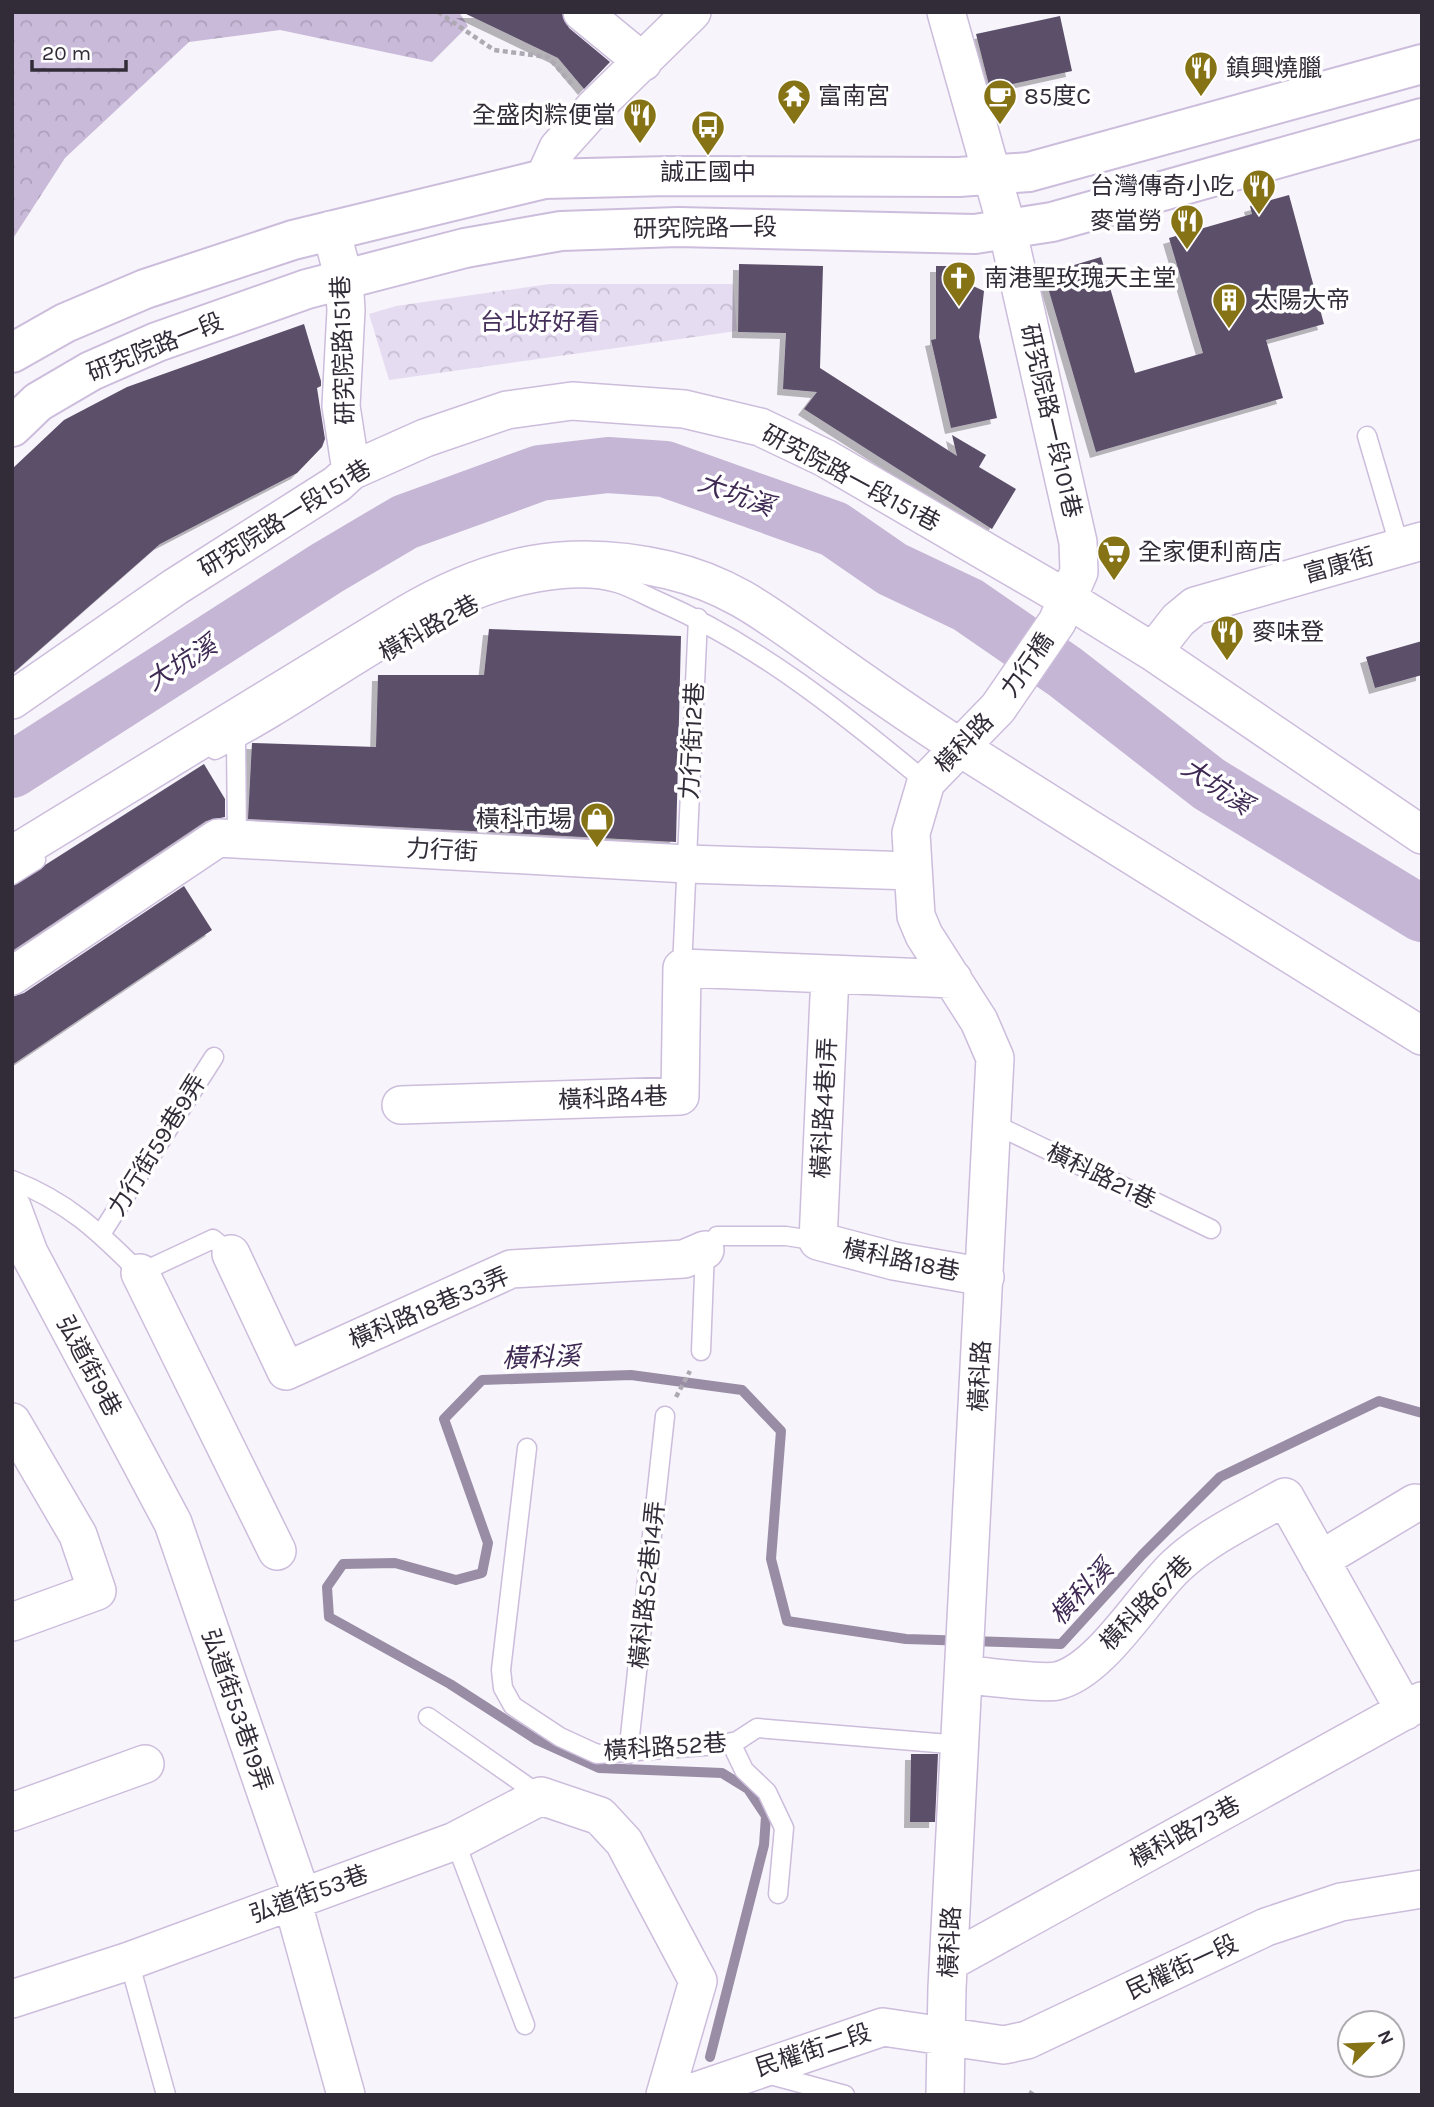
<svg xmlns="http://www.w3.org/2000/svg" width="1434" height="2107" viewBox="0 0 1434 2107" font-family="Karla,'Noto Sans TC',sans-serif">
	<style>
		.forest { fill: url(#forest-crowns) }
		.park { fill: url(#park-crowns) }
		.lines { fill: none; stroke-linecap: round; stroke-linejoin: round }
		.stream { stroke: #998da6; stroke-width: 10 }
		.river { stroke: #c5b6d5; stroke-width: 56 }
		.building { fill: #5c4f6a; filter: url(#shadow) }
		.lane-casing { stroke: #ccbddc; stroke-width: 21 }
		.street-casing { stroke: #ccbddc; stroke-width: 40 }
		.secondary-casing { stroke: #ccbddc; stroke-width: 42 }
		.path { stroke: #aea9b2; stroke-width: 4.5; stroke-dasharray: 5 3.5; stroke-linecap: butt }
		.lane { stroke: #fff; stroke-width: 18 }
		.street { stroke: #fff; stroke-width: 37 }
		.secondary { stroke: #fff; stroke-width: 38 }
		.labels { text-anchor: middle; stroke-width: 7; stroke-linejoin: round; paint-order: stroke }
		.poi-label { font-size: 24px; fill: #322c38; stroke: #fff; text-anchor: start }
		.street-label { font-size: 24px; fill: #322c38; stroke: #fff }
		.park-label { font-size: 24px; fill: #46305b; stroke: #fff }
		.water-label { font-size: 26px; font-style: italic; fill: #3f2a54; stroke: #fff }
	</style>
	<defs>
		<pattern id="forest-crowns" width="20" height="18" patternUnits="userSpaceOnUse" patternTransform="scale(1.75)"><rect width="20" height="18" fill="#c9bad9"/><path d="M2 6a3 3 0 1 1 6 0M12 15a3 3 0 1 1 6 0" fill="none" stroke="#ada0bb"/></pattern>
		<pattern id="park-crowns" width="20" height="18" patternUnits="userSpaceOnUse" patternTransform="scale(1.75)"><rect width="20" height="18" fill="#e6dcf2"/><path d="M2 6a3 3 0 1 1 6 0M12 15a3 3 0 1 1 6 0" fill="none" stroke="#c6bdd0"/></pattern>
		<filter id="shadow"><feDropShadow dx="-6" dy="6" stdDeviation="0" flood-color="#0004"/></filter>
	</defs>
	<rect width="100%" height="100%" fill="#f7f4fb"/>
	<path class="forest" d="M12,12H459L468,26L432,62L280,30L189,42L65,158L12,240Z"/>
	<path class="park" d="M549,284H733L737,331L389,380L369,314L396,306Z"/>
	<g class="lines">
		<path class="stream" d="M710,2057L764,1845L766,1816L748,1789L722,1773L599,1768L537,1740L450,1684L329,1617L327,1587L343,1564L395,1563L456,1580L482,1573L488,1543L444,1419L482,1380L631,1375L742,1390L781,1431L771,1559L787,1621L906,1639L1061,1644L1142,1555L1220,1477L1379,1401L1422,1413"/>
		<path class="river" d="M12,770L327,568L405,522L540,473L608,465L665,469L834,529L892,569L968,605L1065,672L1209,784L1422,914"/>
	</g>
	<path class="building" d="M462,12H562L569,28L610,62L584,89L558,58Z
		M1060,16L1072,71L990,89L976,34Z
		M1289,195L1324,324L1266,340L1283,398L1096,452L1044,274L1101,257L1135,373L1203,353L1169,238L1252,214L1250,206Z
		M739,264L823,266L820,368L957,456L952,435L986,455L979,467L1016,489L992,529L804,409L817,392L783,389L786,333L738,332Z
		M936,266H958L962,281L984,291L979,337L997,418L951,428L931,340L936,339Z
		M304,324L321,381V386L317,388L325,439L322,447L297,473L160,544L12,674V469L64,420L127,387Z
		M489,629L681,636L676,842L248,819L252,743L376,747L378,675H484Z
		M1422,641V675L1375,688L1366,657Z
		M204,764L225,799V817L206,821L12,951V886Z
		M184,886L212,930L12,1065V997L24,993Z
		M911,1754H938L935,1822H910Z"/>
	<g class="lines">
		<g class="lane-casing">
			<path id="lane" d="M1367,436L1400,548
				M236,740L237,839
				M215,750C300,707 376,647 462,606C502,587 572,570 617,583C631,587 646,596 660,602C759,645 844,714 926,782
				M12,875L36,860
				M682,968L698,618
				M992,1123L1211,1229
				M12,1180C68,1202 98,1231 140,1273L213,1239L231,1254
				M101,1234L214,1057
				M701,1351L705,1250L717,1236H786L818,1241
				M527,1448L501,1670L503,1688L513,1706L560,1737L597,1754L718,1745L737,1741L757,1728L961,1745
				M428,1717L541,1796
				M731,1743L744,1770L767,1792L784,1828L778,1894
				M628,1754L665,1416
				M455,1841L525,2025
				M129,1961L166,2095
				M767,2074L845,2095"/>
		</g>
		<g class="street-casing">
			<path id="street" d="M582,12L643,62
				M544,179L558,148L593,109L692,12
				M331,230L344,279L346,310L341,406L351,471
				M1153,652L1178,620L1195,606L1422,541
				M12,700L175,587L337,484L351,471L425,438L507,410L572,401L684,409L760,427L825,458L1069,600L1153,652L1422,835
				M12,855L405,615C491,564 569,547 668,570C733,585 772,618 826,656C870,687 915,719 961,748C1114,845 1268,940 1422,1036
				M830,975L818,1241L894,1261L985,1277
				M12,976L218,838L687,864L913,871
				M401,1105L680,1096L682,968L953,979
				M12,1207L29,1253L173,1523L302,1897
				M231,1254L286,1371L511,1269L684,1259L705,1250
				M140,1273L277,1551
				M12,1422L78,1535L97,1591L12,1622
				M1320,1560L1415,1503
				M965,1675C985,1676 1040,1684 1057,1681C1101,1671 1144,1596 1176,1566C1207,1537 1248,1518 1285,1497L1405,1711
				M12,1812L145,1764
				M292,1900L346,2095
				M949,1962L1422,1701
				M12,1999L129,1961L455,1841L541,1796L600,1816L624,1842L698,1981L665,2095
				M685,2095L883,2027L1004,2045L1027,2040L1266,1927L1341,1902L1422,1889
				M945,2095L947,1988L995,1058L979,1021L924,935L916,916L911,833L926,782L998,708L1057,622L1079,572L1078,542L1007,228L946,12"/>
		</g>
		<g class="secondary-casing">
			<path id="secondary" d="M12,353L65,323L145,289L293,240L544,179L669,176L959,177L1029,172L1422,64
				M12,427L38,402L91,371L157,342L307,289L465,248L561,231L678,227L975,234L1052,222L1422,118"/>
		</g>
		<path class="path" d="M438,12L494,50L548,57L572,84
			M676,1397L690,1371
			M1029,2092L1034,2095"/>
		<use href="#lane" class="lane"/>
		<use href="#street" class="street"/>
		<use href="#secondary" class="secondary"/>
	</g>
	<defs>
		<g id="restaurant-pin" transform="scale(1.75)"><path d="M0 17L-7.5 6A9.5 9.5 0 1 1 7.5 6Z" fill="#867316" stroke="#fff"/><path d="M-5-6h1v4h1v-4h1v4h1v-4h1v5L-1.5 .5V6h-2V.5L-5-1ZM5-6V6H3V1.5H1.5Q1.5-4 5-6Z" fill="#fff"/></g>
		<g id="temple-pin" transform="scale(1.75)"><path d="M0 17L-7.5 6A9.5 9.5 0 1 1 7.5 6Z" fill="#867316" stroke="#fff"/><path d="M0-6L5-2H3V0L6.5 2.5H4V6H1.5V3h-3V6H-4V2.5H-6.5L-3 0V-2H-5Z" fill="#fff"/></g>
		<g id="cafe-pin" transform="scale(1.75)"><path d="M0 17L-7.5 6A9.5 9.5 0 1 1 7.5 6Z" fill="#867316" stroke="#fff"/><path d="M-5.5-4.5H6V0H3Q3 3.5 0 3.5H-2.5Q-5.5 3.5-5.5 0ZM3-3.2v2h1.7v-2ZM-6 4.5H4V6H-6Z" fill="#fff"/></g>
		<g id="bus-pin" transform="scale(1.75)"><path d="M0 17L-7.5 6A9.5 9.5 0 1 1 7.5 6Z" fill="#867316" stroke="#fff"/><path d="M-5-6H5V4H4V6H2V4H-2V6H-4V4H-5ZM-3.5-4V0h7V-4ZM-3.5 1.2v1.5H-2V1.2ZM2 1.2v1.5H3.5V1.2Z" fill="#fff"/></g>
		<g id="church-pin" transform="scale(1.75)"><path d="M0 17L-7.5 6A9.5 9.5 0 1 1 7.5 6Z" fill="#867316" stroke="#fff"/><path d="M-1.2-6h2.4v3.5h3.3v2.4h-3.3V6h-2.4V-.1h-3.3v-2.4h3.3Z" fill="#fff"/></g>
		<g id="building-pin" transform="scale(1.75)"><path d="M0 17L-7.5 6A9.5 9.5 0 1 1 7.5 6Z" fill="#867316" stroke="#fff"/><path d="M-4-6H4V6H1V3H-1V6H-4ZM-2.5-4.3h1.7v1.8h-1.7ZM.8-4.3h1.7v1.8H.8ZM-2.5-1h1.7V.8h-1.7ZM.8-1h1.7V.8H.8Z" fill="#fff"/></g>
		<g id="supermarket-pin" transform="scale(1.75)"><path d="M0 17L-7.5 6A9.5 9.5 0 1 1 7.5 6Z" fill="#867316" stroke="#fff"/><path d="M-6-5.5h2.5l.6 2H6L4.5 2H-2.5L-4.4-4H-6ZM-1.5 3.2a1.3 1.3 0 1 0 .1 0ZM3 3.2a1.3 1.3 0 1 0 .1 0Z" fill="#fff"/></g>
		<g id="shop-pin" transform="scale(1.75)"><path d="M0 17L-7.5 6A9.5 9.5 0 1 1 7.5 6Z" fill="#867316" stroke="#fff"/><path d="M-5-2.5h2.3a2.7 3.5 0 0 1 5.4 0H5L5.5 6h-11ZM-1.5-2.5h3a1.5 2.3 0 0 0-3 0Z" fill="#fff"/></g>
	</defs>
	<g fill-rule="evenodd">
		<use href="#restaurant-pin" x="1201" y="68"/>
		<use href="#temple-pin" x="794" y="96"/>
		<use href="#cafe-pin" x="1000" y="96"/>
		<use href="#restaurant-pin" x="640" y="115"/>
		<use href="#bus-pin" x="708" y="127"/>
		<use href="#restaurant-pin" x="1259" y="186"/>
		<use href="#restaurant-pin" x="1187" y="221"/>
		<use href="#church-pin" x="959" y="278"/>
		<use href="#building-pin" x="1229" y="300"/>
		<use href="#supermarket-pin" x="1114" y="552"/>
		<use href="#restaurant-pin" x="1227" y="632"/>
		<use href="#shop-pin" x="597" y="819"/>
	</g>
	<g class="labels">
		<g class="poi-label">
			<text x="1226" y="76">鎮興燒臘</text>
			<text x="818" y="104">富南宮</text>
			<text x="1024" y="104">85度C</text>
			<text x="616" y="123" text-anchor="end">全盛肉粽便當</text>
			<text x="708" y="180" text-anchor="middle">誠正國中</text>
			<text x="1234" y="194" text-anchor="end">台灣傳奇小吃</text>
			<text x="1162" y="229" text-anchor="end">麥當勞</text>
			<text x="984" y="286">南港聖玫瑰天主堂</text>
			<text x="1254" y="308">太陽大帝</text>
			<text x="1138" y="560">全家便利商店</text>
			<text x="1252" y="640">麥味登</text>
			<text x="572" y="827" text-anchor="end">橫科市場</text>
		</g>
		<g class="street-label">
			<text transform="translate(705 228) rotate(-1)" y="8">研究院路一段</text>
			<text transform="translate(155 347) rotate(-22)" y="8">研究院路一段</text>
			<text transform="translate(343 350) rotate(-92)" y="8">研究院路151巷</text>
			<text transform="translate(1051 421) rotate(77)" y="8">研究院路一段101巷</text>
			<text transform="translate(851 478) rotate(28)" y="8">研究院路一段151巷</text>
			<text transform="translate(285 518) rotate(-32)" y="8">研究院路一段151巷</text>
			<text transform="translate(1339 565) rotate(-16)" y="8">富康街</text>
			<text transform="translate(429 628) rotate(-29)" y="8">橫科路2巷</text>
			<text transform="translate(1027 665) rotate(-55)" y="8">力行橋</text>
			<text transform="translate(692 741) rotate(-87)" y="8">力行街12巷</text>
			<text transform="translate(964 743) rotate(-46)" y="8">橫科路</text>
			<text transform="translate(442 850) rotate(3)" y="8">力行街</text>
			<text transform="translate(613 1098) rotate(-2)" y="8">橫科路4巷</text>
			<text transform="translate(824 1108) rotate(-87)" y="8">橫科路4巷1弄</text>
			<text transform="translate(157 1145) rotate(-58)" y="8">力行街59巷9弄</text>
			<text transform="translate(1101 1176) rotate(26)" y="8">橫科路21巷</text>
			<text transform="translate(901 1260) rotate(12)" y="8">橫科路18巷</text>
			<text transform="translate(429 1308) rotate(-23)" y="8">橫科路18巷33弄</text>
			<text transform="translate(89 1366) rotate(62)" y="8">弘道街9巷</text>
			<text transform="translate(980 1376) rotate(-87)" y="8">橫科路</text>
			<text transform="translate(647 1585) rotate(-84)" y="8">橫科路52巷14弄</text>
			<text transform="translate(1146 1603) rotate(-46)" y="8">橫科路67巷</text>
			<text transform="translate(237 1710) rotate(71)" y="8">弘道街53巷19弄</text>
			<text transform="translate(665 1747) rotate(-4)" y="8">橫科路52巷</text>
			<text transform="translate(1185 1832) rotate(-29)" y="8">橫科路73巷</text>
			<text transform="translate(309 1894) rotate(-20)" y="8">弘道街53巷</text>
			<text transform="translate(950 1942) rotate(-87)" y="8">橫科路</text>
			<text transform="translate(1182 1967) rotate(-25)" y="8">民權街一段</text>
			<text transform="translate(813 2050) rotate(-18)" y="8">民權街二段</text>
		</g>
		<g class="park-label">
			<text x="540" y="330">台北好好看</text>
		</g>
		<g class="water-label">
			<text transform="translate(736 494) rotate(20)" y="9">大坑溪</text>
			<text transform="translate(181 663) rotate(-32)" y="9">大坑溪</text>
			<text transform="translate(1217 786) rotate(34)" y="9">大坑溪</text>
			<text transform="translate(541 1357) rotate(-2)" y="9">橫科溪</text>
			<text transform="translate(1081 1592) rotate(-46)" y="9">橫科溪</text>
		</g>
	</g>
	<rect width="1434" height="2107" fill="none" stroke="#322c38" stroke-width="28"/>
	<g transform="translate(1371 2044) rotate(66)"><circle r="33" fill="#ffffff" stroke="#adabaf" stroke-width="2"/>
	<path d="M0-5L12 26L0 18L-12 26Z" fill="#867316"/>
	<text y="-10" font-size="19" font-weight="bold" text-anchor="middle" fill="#322c38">N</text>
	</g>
	<path d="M32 60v10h94v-10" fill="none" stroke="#322c38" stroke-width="3.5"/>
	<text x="42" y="60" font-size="21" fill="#322c38" stroke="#ffffff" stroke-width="5" paint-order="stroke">20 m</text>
</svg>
